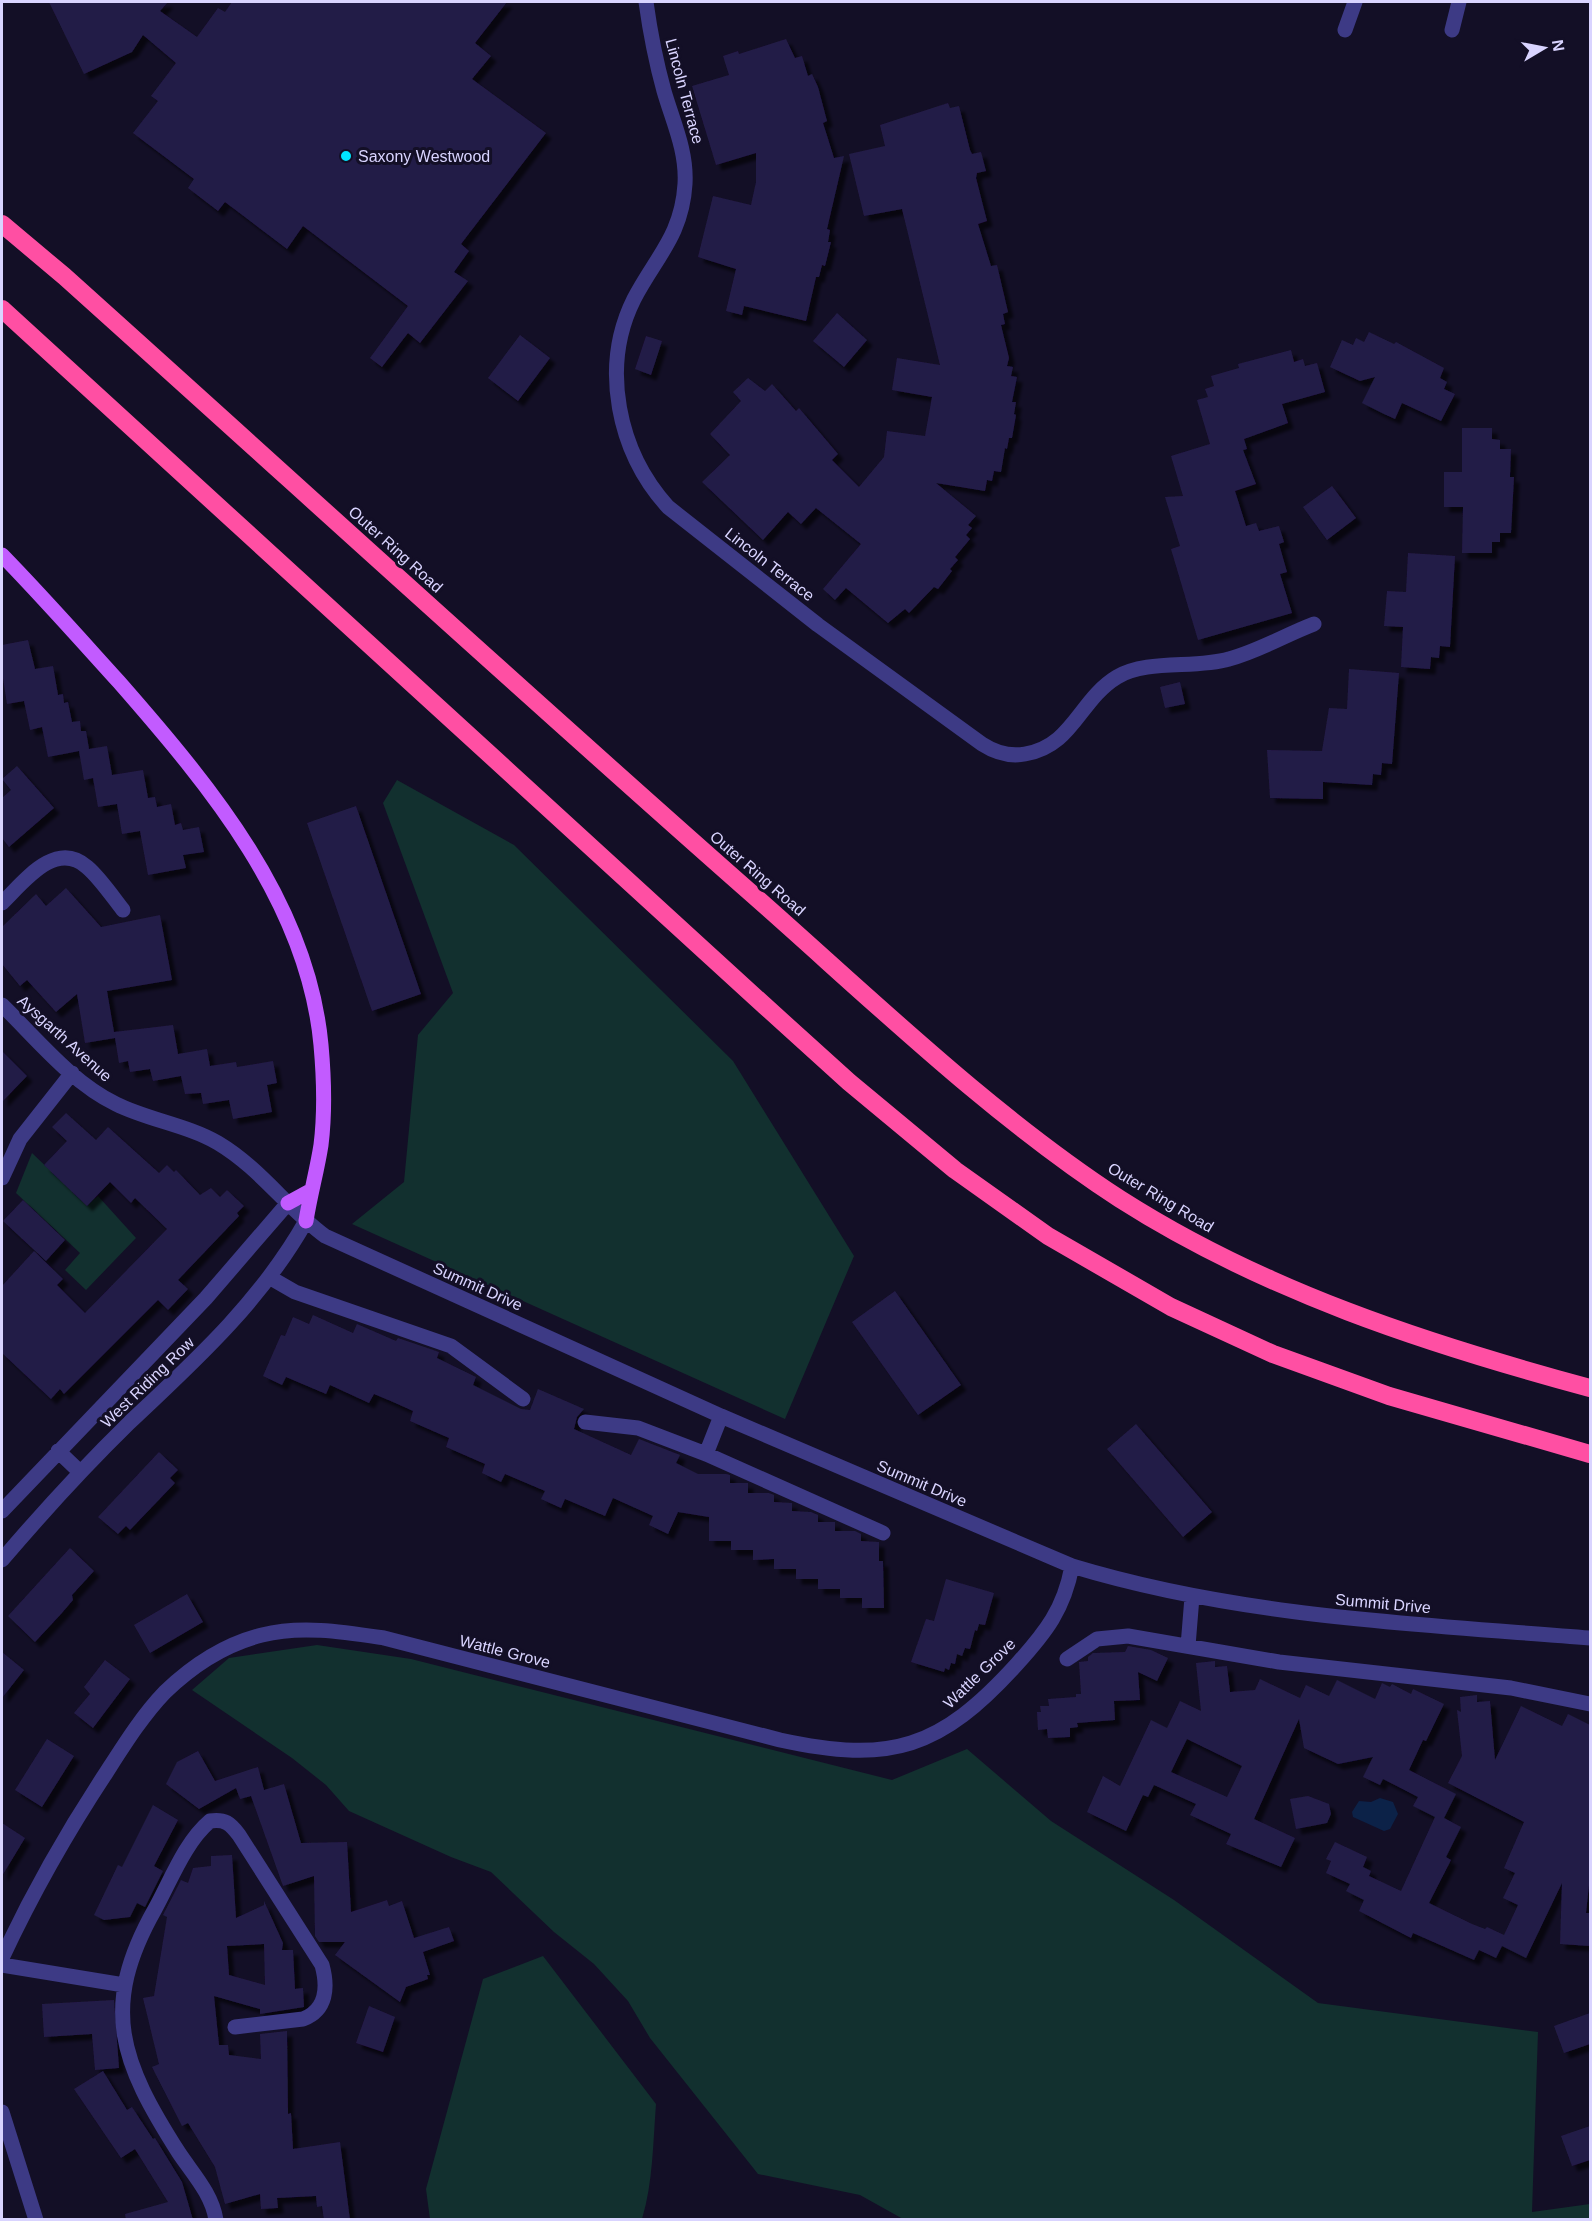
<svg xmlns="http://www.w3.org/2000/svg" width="1592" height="2221" viewBox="0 0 1592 2221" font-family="Arial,sans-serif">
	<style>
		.green { fill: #12302f }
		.water { fill: #0c2248 }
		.building { fill: #241b47; fill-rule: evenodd; filter: url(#shadow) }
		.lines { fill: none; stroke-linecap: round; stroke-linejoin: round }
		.minor { stroke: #3d3a85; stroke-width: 15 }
		.major { stroke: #c25bff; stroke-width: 15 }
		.highway { stroke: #ff4fa3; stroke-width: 18 }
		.poi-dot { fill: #00e5ff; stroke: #130f26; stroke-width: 2 }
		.labels { text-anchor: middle; stroke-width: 6; stroke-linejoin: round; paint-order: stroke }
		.street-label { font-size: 16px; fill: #d9d4ff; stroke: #130f26 }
		.poi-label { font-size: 16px; fill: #d9d4ff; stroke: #130f26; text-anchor: start }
	</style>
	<defs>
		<filter id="shadow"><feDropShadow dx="5.5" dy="5.5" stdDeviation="1.5" flood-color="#0009"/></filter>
	</defs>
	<rect width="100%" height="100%" fill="#130f26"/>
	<path class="green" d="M397,780L514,845L733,1061L854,1256L785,1419L352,1224L404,1182L418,1035L453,993L383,803Z
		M32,1153L87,1206L98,1196L136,1238L86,1290L65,1270L80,1253L16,1193Z
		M317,1645L411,1659L892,1780L967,1749L1051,1821L1174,1900L1318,2003L1538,2032L1532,2212L1590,2204V2219H903L860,2195L758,2174L650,2038L628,2001L594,1964L554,1932L491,1872L451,1857L349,1811L326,1785L292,1758L192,1690L229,1658Z
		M543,1956L656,2104C653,2142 653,2183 642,2219H430L426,2189L483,1979Z"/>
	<path class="water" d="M1380,1798L1393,1802L1398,1814L1390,1829L1384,1831L1353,1817L1352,1812L1359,1801L1371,1802Z"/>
	<path class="building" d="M49,2H168L160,11L197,37L218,8L225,12L232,2H507L475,43L491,56L472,79L546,133L461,244L469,251L454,272L468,281L420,343L408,333L382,367L370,358L408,306L303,226L287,249L225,202L218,211L188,188L194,179L133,133L158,101L151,96L176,63L143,35L132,52L84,74Z
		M786,39L795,58L802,56L808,76L812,74L818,87L827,121L823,123L834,158L844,156L827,229L830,230L828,242H831L825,266L822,265L819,277H816L806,321L744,306L742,315L726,311L736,269L698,257L713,196L751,205L756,182V153L716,165L692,86L729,75L723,56L738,51L739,54Z
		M948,103L950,108L959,106L970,150L972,154L981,152L986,171L977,173L976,178L987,221L978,224L991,266L997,265L1008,312L1003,314L1005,324L1001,325L1009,358L1007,366L1013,367L1011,376L1017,377L1012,402H1016L1014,414L1016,415L1012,438H1009L1007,449L1005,448L1001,472L994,471L992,481L987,480L985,491L936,483L976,516L968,525L972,528L966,535L970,539L955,557L958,560L950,569L952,571L938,589L934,587L909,613L905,609L888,623L846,588L835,600L823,589L861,544L816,508L801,524L788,512L763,540L702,482L730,455L710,434L741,401L733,392L748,378L765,391L772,384L796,411L799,408L838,454L832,460L859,487L884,457L887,431L925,436L932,397L892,390L897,358L940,365L902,209L864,216L849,154L885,146L880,125Z
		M837,313L867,340L844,367L813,341Z
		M1369,332L1394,344L1396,342L1444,368L1440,378L1447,382L1444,389L1455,394L1441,421L1402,403L1395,419L1384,414L1362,403L1375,377L1360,381L1330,367L1342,340L1353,345L1356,338L1364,342Z
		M520,335L550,358L518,401L488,378Z
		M646,336L662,341L651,375L635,369Z
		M1291,350L1294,362L1303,359L1305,366L1317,363L1325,392L1282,404L1288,423L1244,439L1247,449L1243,450L1256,484L1235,491L1246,526L1256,523L1259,531L1279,526L1284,542L1279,544L1287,572L1280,574L1292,613L1198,640L1171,549L1180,546L1165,497L1183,496L1171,456L1210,444L1197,400L1208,397L1205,389L1214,386L1211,376L1239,368L1238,364Z
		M1462,428H1492V439L1500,440V449H1511L1510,477H1514L1511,533H1500V542H1492V553H1462L1463,507H1444V472H1462Z
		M1332,486L1356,518L1327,540L1303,507Z
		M1408,553L1455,556L1450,647L1440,646L1439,658L1431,657L1430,669L1401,667L1403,627L1384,626L1387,591L1406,592Z
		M28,640L35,669L53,666L58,695L63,694L64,703L68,702L72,722L80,721L81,731H86L89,749L107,746L112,775L143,770L148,798L155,797L157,807L171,804L175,825L181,823L183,830L199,827L204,852L183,855L186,868L148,875L140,831L122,834L117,804L98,807L93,778L84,780L79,751L48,757L42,727L30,730L24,701L7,704L2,672V645Z
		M1349,669L1399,673L1392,764L1382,763L1381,775L1373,774L1372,785L1323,782V799L1270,798L1267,750L1322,751L1329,708L1347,709Z
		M1180,682L1185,704L1165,708L1160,687Z
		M17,766L54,808L9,847L2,838V798L11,790L2,779Z
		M356,806L421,994L372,1011L307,823Z
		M66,888L101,927L160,915L172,980L107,991L114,1032L173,1025L178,1054L207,1049L210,1066L236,1062L237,1067L273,1061L277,1083L267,1085L272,1112L233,1119L229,1100L203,1104L201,1093L185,1094L181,1076L153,1081L150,1069L130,1072L128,1061L119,1063L115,1038L85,1043L77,994L56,1012L27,980L20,986L2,964V927L36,894L46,906Z
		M2,1051L27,1076L2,1102Z
		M66,1113L96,1140L108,1127L159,1173L167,1165L174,1172L176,1170L200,1195L211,1188L220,1197L227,1190L244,1206L237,1213L239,1216L178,1280L188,1289L168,1310L158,1300L64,1394L60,1389L51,1399L2,1353V1286L34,1251L63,1279L57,1285L85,1313L167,1229L135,1198L131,1203L110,1182L87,1206L44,1165L67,1141L52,1127Z
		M23,1200L65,1240L46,1261L3,1221Z
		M895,1291L961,1385L918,1415L852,1322Z
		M313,1315L353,1333L357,1324L396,1341L398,1338L439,1352L437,1358L476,1377L473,1385L521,1409L530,1410L538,1389L584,1409L577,1417L574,1429L631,1455L639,1439L680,1455L676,1463L698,1474H726L730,1475V1483H748V1493H769L774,1495V1502L792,1503V1511L811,1512L818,1515V1522H835V1531H855L861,1534V1541L879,1542V1561H883L884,1608H862V1598H840V1589H818V1579H796V1569H774V1559L753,1560V1550H731V1541H709V1517L678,1512L668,1534L649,1525L653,1516L613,1498L605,1516L565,1499L561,1508L541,1499L545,1491L505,1474L501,1482L482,1473L485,1464L446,1447L449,1438L410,1421L413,1411L393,1402L374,1394L369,1403L330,1385L326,1394L286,1377L282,1385L263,1376L281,1335L285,1336L293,1317L309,1324Z
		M1136,1424L1212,1512L1183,1537L1107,1449Z
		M159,1452L178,1470L170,1478L175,1483L130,1530L126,1526L118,1534L98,1517Z
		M70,1548L94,1571L72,1595L73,1600L61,1614L35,1642L8,1616Z
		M946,1579L994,1593L985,1625L979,1624L977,1631L975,1630L970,1649L965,1648L962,1656L957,1654L955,1664L951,1663L949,1670L945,1668L944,1672L911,1662L926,1619L934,1621Z
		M187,1594L203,1622L150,1653L134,1625Z
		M1128,1646L1151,1650L1168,1658L1157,1681L1138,1672L1140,1700L1114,1701L1115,1720L1077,1723L1078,1727L1070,1728V1737L1048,1738L1047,1729L1038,1730L1037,1712H1041L1040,1706H1049L1048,1699L1076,1697V1694H1081L1079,1662L1088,1661V1657L1093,1653L1125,1652Z
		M2,1652L24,1670L2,1698Z
		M105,1660L130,1679L93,1728L74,1713L90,1694L84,1687Z
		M1215,1661V1667L1227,1666L1230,1692L1255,1690L1260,1679L1300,1698L1306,1685L1329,1696L1337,1680L1375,1699L1382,1683L1390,1687L1392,1684L1411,1694L1413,1689L1444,1704L1426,1741L1423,1740L1409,1770L1456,1794L1444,1818L1461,1827L1446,1857L1451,1860L1429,1903L1472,1924L1485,1929L1487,1927L1504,1935L1518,1905L1503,1898L1515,1873L1504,1868L1524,1822L1448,1783L1462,1756L1457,1710L1461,1712L1460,1697L1477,1695V1702L1490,1701L1495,1760L1521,1706L1562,1726L1568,1714L1590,1725V1876L1586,1913H1590V1946L1560,1944L1562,1883L1526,1958L1502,1946L1496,1958L1479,1950L1474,1960L1413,1933L1411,1938L1359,1911L1364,1900L1346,1891L1350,1884L1326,1873L1331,1861L1326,1859L1335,1842L1367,1857L1363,1867L1371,1871L1369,1876L1401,1891L1435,1817L1413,1806L1418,1797L1383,1779L1380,1785L1363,1777L1373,1757L1338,1764L1304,1748L1299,1719L1254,1819L1295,1838L1281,1867L1226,1844L1231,1834L1190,1815L1196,1804L1154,1785L1148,1797L1143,1795L1126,1831L1087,1812L1103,1776L1120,1786L1151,1720L1167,1728L1180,1701L1201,1711L1196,1663ZM1187,1739L1242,1766L1227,1797L1171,1772Z
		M47,1739L74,1756L42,1807L15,1790Z
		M198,1751L215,1781L258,1767L264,1790L284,1784L301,1843L347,1842L351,1912L387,1900L389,1906L402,1901L414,1938L449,1927L454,1941L423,1952L430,1975H427L428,1979L406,1987L400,2002L335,1955L345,1942H319L315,1936L314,1876L283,1886L251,1796L240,1799L236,1788L199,1809L166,1784L177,1762Z
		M1308,1796L1329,1804L1331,1814L1327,1823L1296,1829L1290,1799Z
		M153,1805L178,1820L154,1866L163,1871L145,1907L137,1903L130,1917L104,1920L94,1915L118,1865L122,1867Z
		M2,1823L25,1838L2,1876Z
		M232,1855L236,1918L264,1905V1901L283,1943L282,1950H293L295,1989L303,1988L304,2007L260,2014V2009L214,1996L219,2045H228L229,2055L261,2059L260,2034L287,2031L288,2114L291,2113L293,2149L340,2142L350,2220H324L322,2206L317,2207L316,2196L277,2198L278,2208L261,2209L260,2194L225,2204L215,2167L188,2123L182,2126L152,2067L159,2064L143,1998L154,1996L167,1917L163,1915L181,1880L188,1883L193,1868L211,1866V1856ZM264,1944L265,1985L229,1975L227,1946Z
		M114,2000L119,2068L95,2070L92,2034L44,2037L42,2004Z
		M369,2006L395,2017L383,2052L356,2043Z
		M1590,2013V2044L1564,2053L1554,2026Z
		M103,2071L127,2110L132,2107L153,2139L155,2138L182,2182L193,2220H126L125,2214L168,2202L135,2149L121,2158L74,2089Z
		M1590,2126V2160L1572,2166L1561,2136Z"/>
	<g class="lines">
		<path class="minor" d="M646,2C650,31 656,62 664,91C673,122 687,151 685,184C682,235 656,257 634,299C600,367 618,452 668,507L818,625L982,744C996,753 1009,757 1025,754C1073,746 1079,700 1117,677C1147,659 1195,669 1229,659C1259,651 1285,635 1314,624
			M1345,30L1355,2
			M1452,30L1459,2
			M2,903C23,883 55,839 87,867C100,878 112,896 123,910
			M2,1005C37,1039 71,1082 116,1104C148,1120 187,1125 218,1143C260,1168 287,1208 325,1236L721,1416L1072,1566C1240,1617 1416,1624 1590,1638
			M2,1178L20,1139L72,1073
			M269,1277L295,1292L451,1346L523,1399
			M585,1422L638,1428L706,1454L883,1533
			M58,1451L80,1472
			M706,1454L721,1416
			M2,1511L206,1298L288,1203
			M2,1560C42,1513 84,1467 129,1423C195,1361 261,1301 306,1221
			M1188,1646L1192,1597
			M1067,1659L1097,1639L1128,1636L1279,1662L1511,1688L1590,1704
			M2,1958C32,1894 67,1832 106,1773C124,1745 142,1716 165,1692C192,1666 226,1644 262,1635C301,1625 344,1632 384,1638L780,1740C891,1764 940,1749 1017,1664C1046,1632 1064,1609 1072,1566
			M2,1965L124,1985
			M2,2112L36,2220
			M216,2220C212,2194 193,2174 179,2153C121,2062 99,2008 155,1909C171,1880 185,1842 210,1821C225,1819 230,1823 239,1835L322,1965C328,1987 327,2010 303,2019L235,2027"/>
		<path class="major" d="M2,555C42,596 80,639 119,682C210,786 308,903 321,1045C324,1078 325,1113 321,1145C317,1171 310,1195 306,1221
			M288,1203L310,1191"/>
		<path class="highway" d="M2,224L64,276C290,479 515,685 743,886C863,991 986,1112 1120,1199C1264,1291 1427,1344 1590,1388
			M2,309L765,1006L849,1082L955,1170L1048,1236L1171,1307L1273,1354L1389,1396L1590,1454"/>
	</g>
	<circle class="poi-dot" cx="346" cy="156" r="6"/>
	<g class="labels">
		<g class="street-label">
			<text transform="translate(685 91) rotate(75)" y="6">Lincoln Terrace</text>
			<text transform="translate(396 549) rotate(42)" y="6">Outer Ring Road</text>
			<text transform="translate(770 564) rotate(38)" y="6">Lincoln Terrace</text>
			<text transform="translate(758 873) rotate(41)" y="6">Outer Ring Road</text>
			<text transform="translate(65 1038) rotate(42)" y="6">Aysgarth Avenue</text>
			<text transform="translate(1161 1197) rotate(31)" y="6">Outer Ring Road</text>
			<text transform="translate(478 1286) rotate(24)" y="6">Summit Drive</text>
			<text transform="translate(147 1382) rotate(-44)" y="6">West Riding Row</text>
			<text transform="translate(922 1483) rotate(23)" y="6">Summit Drive</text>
			<text transform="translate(1383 1603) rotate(5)" y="6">Summit Drive</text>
			<text transform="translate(505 1651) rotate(14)" y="6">Wattle Grove</text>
			<text transform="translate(979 1673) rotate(-44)" y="6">Wattle Grove</text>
		</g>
		<g class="poi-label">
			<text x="358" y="162">Saxony Westwood</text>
		</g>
	</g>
	<rect width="1592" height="2221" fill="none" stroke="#d9d4ff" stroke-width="6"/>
	<g transform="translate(1544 48) rotate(80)" stroke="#130f26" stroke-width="4.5" paint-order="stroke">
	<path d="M0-4.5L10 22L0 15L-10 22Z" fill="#d9d4ff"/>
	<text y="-9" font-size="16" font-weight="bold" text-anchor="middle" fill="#d9d4ff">N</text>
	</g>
</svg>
